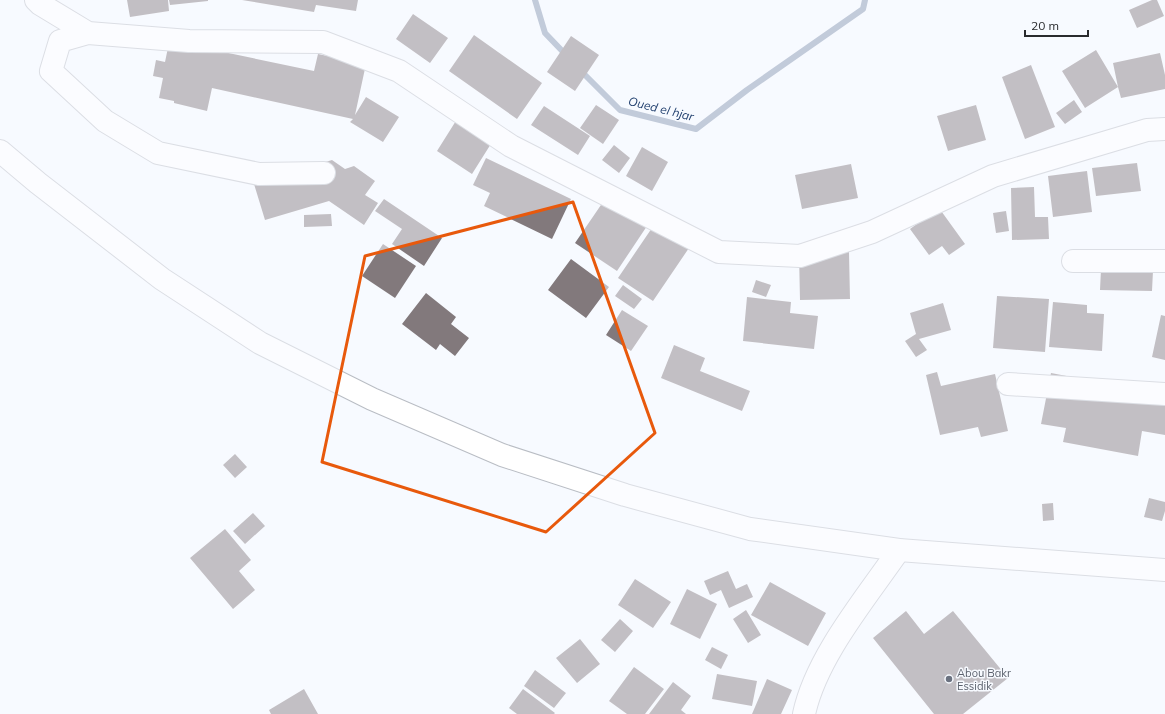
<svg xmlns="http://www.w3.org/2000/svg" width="1165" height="714" viewBox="0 0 1165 714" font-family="Mulish,sans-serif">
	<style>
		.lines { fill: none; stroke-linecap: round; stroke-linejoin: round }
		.stream { stroke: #8092ad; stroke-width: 6 }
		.building { fill: #82797c }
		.minor-casing { stroke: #b9bdc4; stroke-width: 24 }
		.major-casing { stroke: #b9bdc4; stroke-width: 24 }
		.minor { stroke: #fff; stroke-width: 22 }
		.major { stroke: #fff; stroke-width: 22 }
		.marked { fill: none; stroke: #e8590c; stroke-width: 3; stroke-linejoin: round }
		.worship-dot { fill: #6b7280; stroke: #f7faff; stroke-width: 1.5 }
		.labels { text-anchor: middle; stroke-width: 3; stroke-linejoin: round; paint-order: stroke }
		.worship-label { font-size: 11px; fill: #5b616d; stroke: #f7faff; text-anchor: start }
		.water-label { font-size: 12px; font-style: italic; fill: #22406f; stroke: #f7faff }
	</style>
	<rect width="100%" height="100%" fill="#f7faff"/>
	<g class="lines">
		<path class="stream" d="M535,0L545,33L567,56
			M580,70L620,110L696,129L747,90L863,9L865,0"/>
	</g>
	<path class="building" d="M127,0H168L169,11L130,17Z
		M169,0H208V1L170,5Z
		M242,0H358L356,11L316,5L314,12Z
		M1152,0H1157L1164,16L1137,28L1129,10Z
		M413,14L448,38L430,63L396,39Z
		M474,35L542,83L517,119L449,71Z
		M571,36L599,55L575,91L547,72Z
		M170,38L214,50L314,71L318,54L366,64L355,115L366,97L399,117L383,142L350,122L353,119L212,88L207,111L174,103V101L159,98L163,78L153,76L156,60L165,62Z
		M1096,50L1118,87L1113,63L1160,53L1165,75V89L1121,98L1118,87L1085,108L1062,71Z
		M1031,65L1055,127L1025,139L1002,77Z
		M1074,100L1082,112L1065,124L1056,113Z
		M596,105L619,120L603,144L580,128Z
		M976,105L986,140L948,151L937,116Z
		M544,106L590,136L578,155L531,125Z
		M459,116L494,139L472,174L437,151Z
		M614,145L630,158L619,173L602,160Z
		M642,147L668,162L652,191L626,176Z
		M486,158L571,199L552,239L484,206L490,193L473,185Z
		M332,160L345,169L354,166L375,181L365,195L378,203L364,225L329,201L265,220L254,184Z
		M1137,163L1141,191L1096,196L1092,168Z
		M851,164L858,198L802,209L795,175Z
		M1087,171L1092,212L1053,217L1048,176Z
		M1034,187L1035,217H1048L1049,239L1012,240L1011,188Z
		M384,199L442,238L424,266L392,244L402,229L375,211Z
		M603,202L625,217L627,213L647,226L617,271L575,243Z
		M939,208L965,244L949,255L942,246L929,255L910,229Z
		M1006,211L1009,231L996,233L993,213Z
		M331,214L332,226L304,227V215Z
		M656,222L691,245L653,301L618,278Z
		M383,244L416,266L395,298L362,276Z
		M1102,249L1154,251L1152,291L1100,290Z
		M849,252L850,299L800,300L799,253Z
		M571,259L609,287L586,318L548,290Z
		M756,280L771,285L766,297L752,292Z
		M623,285L642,299L634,309L615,296Z
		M426,293L456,317L451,324L469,338L455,356L440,344L436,350L402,324Z
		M997,296L1049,299L1045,352L993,348Z
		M747,297L791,302L790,313L818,316L814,349L743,341Z
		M1053,302L1087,305V313L1104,314L1102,351L1049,347Z
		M943,303L951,330L919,339L927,350L916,357L905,341L916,334L910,313Z
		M622,310L648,326L631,351L606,335Z
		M1161,315L1165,316V360L1152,357Z
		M674,345L705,358L700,371L750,391L742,411L661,378Z
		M937,372L941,386L995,374L1008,431L981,437L978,427L940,435L926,375Z
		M1051,373L1165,395V435L1142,431L1138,456L1063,442L1066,428L1041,424Z
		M235,454L247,467L235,478L223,465Z
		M1149,498L1165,502V511L1162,521L1144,517Z
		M1053,503L1054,520L1043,521L1042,504Z
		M253,513L265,526L245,544L233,531Z
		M225,529L251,560L239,571L255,590L233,609L190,558Z
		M728,571L736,589L747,584L753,597L729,608L721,590L710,595L704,581Z
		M635,579L671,602L653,628L618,605Z
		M770,582L826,613L808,646L751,615Z
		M687,589L717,604L700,639L670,624Z
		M746,610L761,635L748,643L733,619Z
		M906,611L924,634L953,611L1008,678L963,714H934L873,638Z
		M620,619L633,631L615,652L601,640Z
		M580,639L600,664L577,683L556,658Z
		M712,647L728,655L721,669L705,660Z
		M634,667L664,689L645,714H627L609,701Z
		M535,670L566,693L554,708L524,686Z
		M717,674L757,681L752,706L712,699Z
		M767,679L792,690L781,714H752Z
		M673,682L691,696L681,710L686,714H649Z
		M304,689L318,714H271L269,710Z
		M523,689L555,713L554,714H517L509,708Z"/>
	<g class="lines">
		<g class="minor-casing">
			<path id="minor" d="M36,0L40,4L88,33
				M324,173L259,174L158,153L105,121L51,71L60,41L88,33L189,41L323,42L399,71L511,146L719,252L800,256L872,232L993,176L1147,130L1165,129
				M1073,261H1165
				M1008,384L1165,394
				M804,714C816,657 866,598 899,550"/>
		</g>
		<g class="major-casing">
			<path id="major" d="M0,151L38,183L162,279L260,343L372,399L502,455L625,495L750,529L899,550L1165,570"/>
		</g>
		<use href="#minor" class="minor"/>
		<use href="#major" class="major"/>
	</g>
	<path d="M0 0H1165V714H0ZM573,202L655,433L546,532L322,462L365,256Z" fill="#f7faff" fill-opacity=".55" fill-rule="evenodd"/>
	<path class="marked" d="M573,202L655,433L546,532L322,462L365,256Z"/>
	<circle class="worship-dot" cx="949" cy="679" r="4"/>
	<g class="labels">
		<g class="worship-label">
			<text x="957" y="677">Abou Bakr<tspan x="957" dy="13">Essidik</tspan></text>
		</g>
		<g class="water-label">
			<text transform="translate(661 109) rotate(14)" y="4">Oued el hjar</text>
		</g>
	</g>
	<path d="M1025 30v6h63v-6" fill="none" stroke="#292b2e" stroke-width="2"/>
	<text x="1031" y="30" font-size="12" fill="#292b2e" stroke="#f7faff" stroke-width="3" paint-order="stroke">20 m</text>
</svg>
